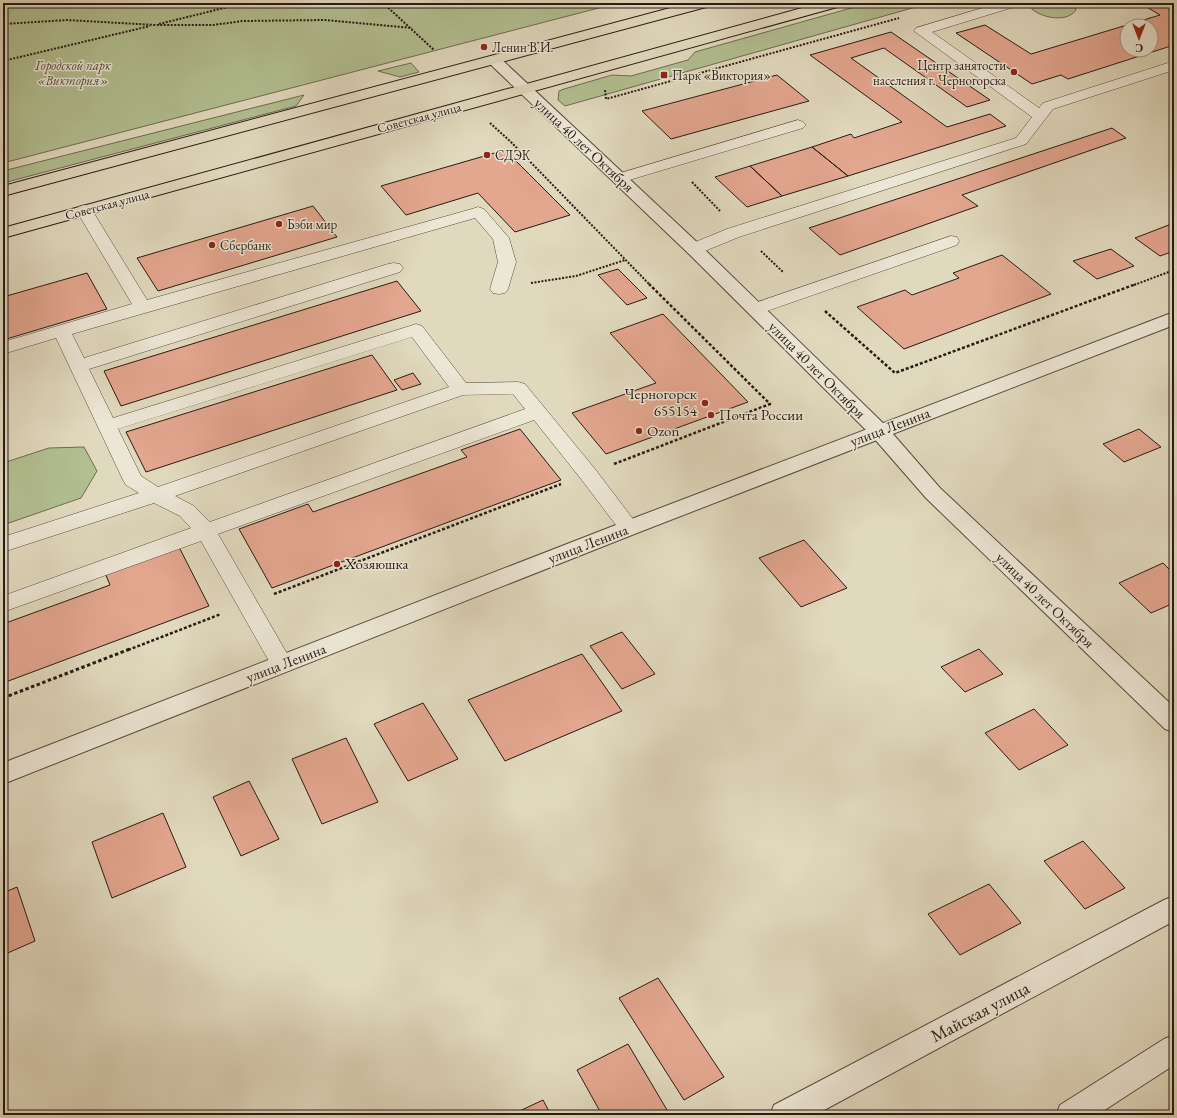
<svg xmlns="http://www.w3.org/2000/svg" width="1177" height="1118" viewBox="0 0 1177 1118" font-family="'EB Garamond',serif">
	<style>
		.green { fill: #b2bf91; stroke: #6c6c52 }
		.building { fill: #e3a68f; stroke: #271a14; fill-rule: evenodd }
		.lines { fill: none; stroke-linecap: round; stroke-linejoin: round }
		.service-casing { stroke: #564a3e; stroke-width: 1 }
		.minor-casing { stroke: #564a3e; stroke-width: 2 }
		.tertiary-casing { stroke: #564a3e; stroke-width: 2 }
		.primary-casing { stroke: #271a14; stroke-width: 2 }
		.path-far2 { stroke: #271a14; stroke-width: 2; stroke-dasharray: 2 1.5; stroke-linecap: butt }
		.path-far1 { stroke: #271a14; stroke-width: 2.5; stroke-dasharray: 3 2; stroke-linecap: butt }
		.path { stroke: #271a14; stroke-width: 3; stroke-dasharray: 3.5 2.5; stroke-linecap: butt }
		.service { fill: #ece6d5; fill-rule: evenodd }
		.minor { fill: #ece6d5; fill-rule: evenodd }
		.tertiary { fill: #ece6d5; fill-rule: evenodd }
		.primary { fill: #e1d9be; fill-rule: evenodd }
		.poi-dot { fill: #8f2418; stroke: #ece6d5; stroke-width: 1.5 }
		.labels { text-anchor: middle; stroke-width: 3; stroke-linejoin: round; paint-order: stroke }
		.far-poi-label { font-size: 13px; fill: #271a14; stroke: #ece6d5; text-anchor: start }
		.far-park-label { font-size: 13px; font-style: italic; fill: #514c3a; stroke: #ece6d5 }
		.far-street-label { font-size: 13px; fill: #271a14; stroke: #ece6d5 }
		.street-label { font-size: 15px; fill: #271a14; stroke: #ece6d5 }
		.poi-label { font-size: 15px; fill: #271a14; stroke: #ece6d5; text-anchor: start }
		.near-street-label { font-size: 18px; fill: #271a14; stroke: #ece6d5 }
	</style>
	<rect width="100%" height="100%" fill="#e1d9be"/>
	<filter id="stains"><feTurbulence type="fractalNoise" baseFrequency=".005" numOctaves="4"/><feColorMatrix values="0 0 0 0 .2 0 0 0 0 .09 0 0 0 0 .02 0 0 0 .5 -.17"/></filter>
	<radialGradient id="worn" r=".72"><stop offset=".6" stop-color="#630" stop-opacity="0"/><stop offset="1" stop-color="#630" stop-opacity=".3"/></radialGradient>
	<path class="green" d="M3,3H618L3,163Z
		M869,3H930L565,106L558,100L559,91L564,89L612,75L631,76L688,60L695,52Z
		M1031,3H1072L1075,7L1076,10C1067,23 1042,18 1032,9Z
		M411,63L419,72L400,77L378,71Z
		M304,95L296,106L3,183V171Z
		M84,447L97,471L81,498L3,525V463L49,448Z"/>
	<path class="building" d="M1140,3H1174V45L1068,79L1061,75L1032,84L956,33L985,25L1031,54L1160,15ZM1127,26H1151V50H1127Z
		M891,32L990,100L967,107L884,48L851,58L947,127L990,114L1006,126L848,176L812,147L851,134L854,138L902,122L810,55Z
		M777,75L809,101L671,139L642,111Z
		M1112,128L1126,138L962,195L978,206L840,255L809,228Z
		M812,147L848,176L782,196L750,166Z
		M505,150L570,215L515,232L478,193L406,215L381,186Z
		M750,166L782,196L747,207L715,177Z
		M313,206L337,237L158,291L137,258Z
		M1174,223V251L1160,256L1135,238Z
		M1111,249L1134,266L1097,279L1073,261Z
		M1002,255L1051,294L904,349L857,307L905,290L912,295L959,278L953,273Z
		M618,269L647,298L627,305L598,275Z
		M87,273L107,309L3,340V297Z
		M397,281L421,311L121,406L104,371Z
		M663,314L748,402L606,454L572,413L656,383L610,333Z
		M372,355L397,390L146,472L126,432Z
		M413,373L421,384L402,390L394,380Z
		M520,429L561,480L272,588L239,529L308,504L313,512L467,457L461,450Z
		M1139,429L1161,447L1124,462L1103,444Z
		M804,540L847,588L801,607L759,558Z
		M179,547L209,606L3,683V624L110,585L105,573Z
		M1163,563L1174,574V603L1151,613L1119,583Z
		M622,632L655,674L622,689L590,646Z
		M979,649L1003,674L965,692L941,667Z
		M582,654L622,711L505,761L468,700Z
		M423,703L458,759L408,781L374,724Z
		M1034,709L1068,745L1019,770L985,733Z
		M346,738L378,802L322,824L292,759Z
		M249,781L279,839L241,856L213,797Z
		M163,813L186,867L112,898L92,842Z
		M1083,841L1125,888L1085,909L1044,861Z
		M989,884L1021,923L960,955L928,914Z
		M17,887L35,941L3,955V893Z
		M658,978L724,1077L684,1100L619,998Z
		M628,1044L670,1115H602L577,1070Z
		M543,1100L551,1115H511Z"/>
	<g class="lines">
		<g class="service-casing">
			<path id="service" d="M999,3H1019L1017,6L932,32L1039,108L1043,103L1174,61V70L1053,109L1026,144L739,237L700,253L694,254L688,253L686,249L688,245L727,229L1016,138L1032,117L914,31L916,28Z
				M798,120L803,122L806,125L803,128L626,181L620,183L614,181L612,178L614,175Z
				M84,205L90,207L92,210L147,300L472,209L478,207L484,209L509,238L516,262L508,289L505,293L499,294L493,293L490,289L498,262L493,239L475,218L72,334L84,358L388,264L394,263L400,264L403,268L400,272L89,369L113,418L410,326L416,324L422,326L466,383L518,382L525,384L595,469L636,523L639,528L636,533L629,535L622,533L581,479L534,420L218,534L293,664L290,670L282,673L274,670L201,541L3,612V596L191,528L180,516L154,503L3,552V537L139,493L126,485L123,480L56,338L3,354V342L132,304L76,210L78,207ZM412,337L449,387L158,487L141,476L118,429ZM513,394L525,409L210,522L194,506L175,496L463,395Z
				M951,236L957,237L959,241L957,245L761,313L755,314L749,313L746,309L749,305Z"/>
		</g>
		<g class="minor-casing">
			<path id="minor" d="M494,56L499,57L700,245L886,426L940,488L1174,707V732L1165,729L926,498L872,436L688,253L489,63L487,60L489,57Z
				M1174,896V921L815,1115H770L774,1105L1164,900Z
				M1174,1035V1065L1097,1115H1056L1060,1105L1164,1039Z"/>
		</g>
		<g class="tertiary-casing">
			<path id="tertiary" d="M1174,312V325L637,533L3,784V763L621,523Z"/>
		</g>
		<g class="primary-casing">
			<path id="primary" d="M689,3H712L710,6L3,196V186Z
				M820,3H843L841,6L3,238V228Z"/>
		</g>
		<path class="path-far2" d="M383,3L434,50
			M3,24L67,20L155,25H213L243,21L325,20L412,28
			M159,24L244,3
			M3,61L150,26
			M605,90L606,99L899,18
			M490,123L511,142L650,285
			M692,182L720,211
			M761,251L783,272
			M531,283L576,276L625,260
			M1134,285L1174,270"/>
		<path class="path-far1" d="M825,311L895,373L1136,284
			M614,464L770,404L649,284
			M274,594L561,484
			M128,650L221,614"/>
		<path class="path" d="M3,698L130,649"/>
		<use href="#service" class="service"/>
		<use href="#minor" class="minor"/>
		<use href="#tertiary" class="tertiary"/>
		<use href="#primary" class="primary"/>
	</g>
	<g class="poi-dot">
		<circle cx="484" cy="47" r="4"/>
		<circle cx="1014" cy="72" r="4"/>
		<rect x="660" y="71" width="8" height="8" rx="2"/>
		<circle cx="487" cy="155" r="4"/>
		<circle cx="279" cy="224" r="4"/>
		<circle cx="212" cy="245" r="4"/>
		<circle cx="705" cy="403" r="4"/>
		<circle cx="711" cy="415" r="4"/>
		<circle cx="639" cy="431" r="4"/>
		<circle cx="337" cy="564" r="4"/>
	</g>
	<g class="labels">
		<g class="far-poi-label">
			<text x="492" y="52">Ленин В.И.</text>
			<text x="1006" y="70" text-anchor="end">Центр занятости<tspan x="1006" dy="15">населения г. Черногорска</tspan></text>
			<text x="672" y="80">Парк «Виктория»</text>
			<text x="495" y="160">СДЭК</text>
			<text x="287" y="229">Бэби мир</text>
			<text x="220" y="250">Сбербанк</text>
		</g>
		<g class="far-park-label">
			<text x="73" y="70">Городской парк<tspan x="73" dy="15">«Виктория»</tspan></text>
		</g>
		<g class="far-street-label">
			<text transform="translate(419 117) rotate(-15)" y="5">Советская улица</text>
			<text transform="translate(107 204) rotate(-15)" y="5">Советская улица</text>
		</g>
		<g class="street-label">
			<text transform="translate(584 145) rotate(43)" y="5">улица 40 лет Октября</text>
			<text transform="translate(817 370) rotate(45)" y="5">улица 40 лет Октября</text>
			<text transform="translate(890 427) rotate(-21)" y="5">улица Ленина</text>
			<text transform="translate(588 544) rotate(-21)" y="5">улица Ленина</text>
			<text transform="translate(1045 600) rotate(44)" y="5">улица 40 лет Октября</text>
			<text transform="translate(286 663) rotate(-21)" y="5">улица Ленина</text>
		</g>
		<g class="poi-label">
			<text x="697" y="399" text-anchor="end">Черногорск<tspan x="697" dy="17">655154</tspan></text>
			<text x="719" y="420">Почта России</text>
			<text x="647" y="436">Ozon</text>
			<text x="345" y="569">Хозяюшка</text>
		</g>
		<g class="near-street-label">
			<text transform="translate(980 1012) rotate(-28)" y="6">Майская улица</text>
		</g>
	</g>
	<rect width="1177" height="1118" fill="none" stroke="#e1d9be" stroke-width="16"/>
	<rect x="4" y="4" width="1169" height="1110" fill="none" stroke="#271a14" stroke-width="2"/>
	<rect x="8" y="8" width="1161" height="1102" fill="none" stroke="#271a14"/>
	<g transform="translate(1139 38) rotate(180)"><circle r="19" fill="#ece6d5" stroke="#9d9488"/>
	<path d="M0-3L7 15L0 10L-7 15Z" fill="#8f2418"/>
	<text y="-6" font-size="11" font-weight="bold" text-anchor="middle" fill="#271a14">С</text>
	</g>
	<rect width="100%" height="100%" filter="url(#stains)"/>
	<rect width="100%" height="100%" fill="url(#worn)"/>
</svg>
